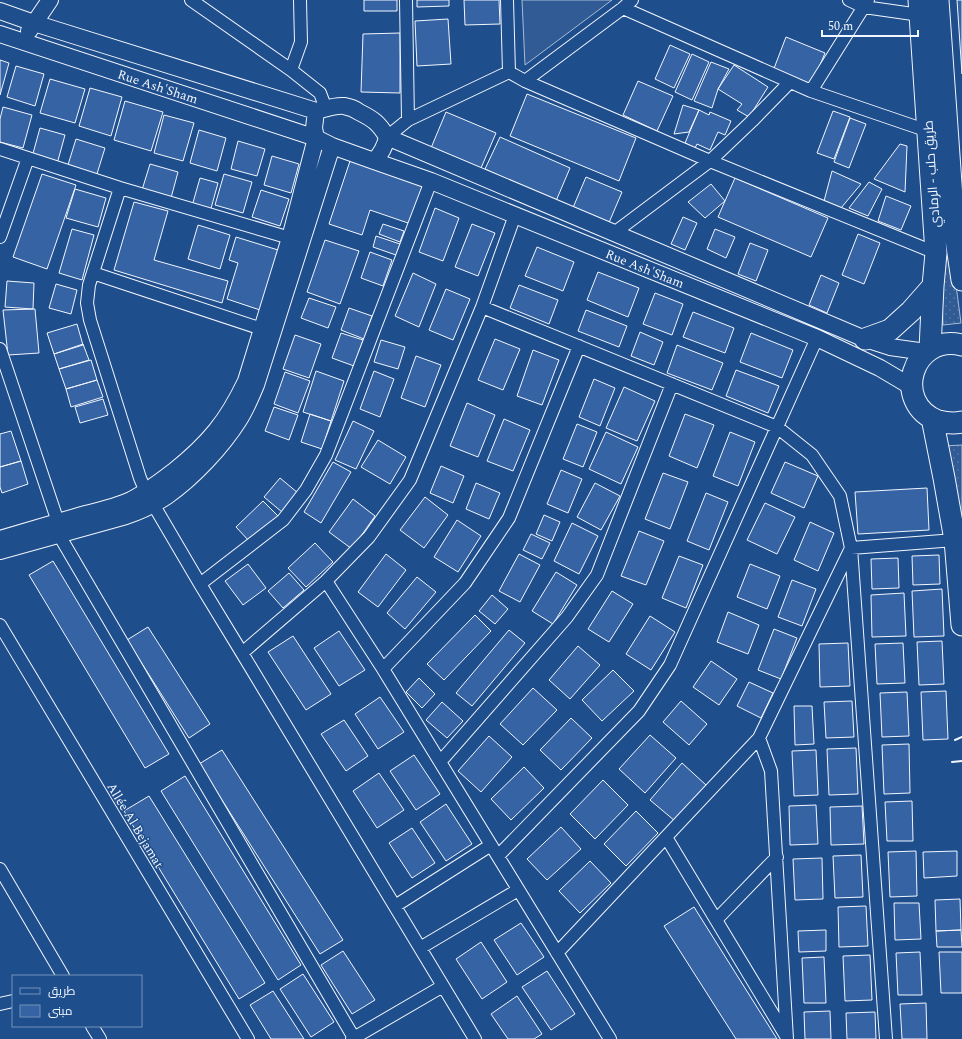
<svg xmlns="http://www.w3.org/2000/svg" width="962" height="1039" viewBox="0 0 962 1039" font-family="Spectral,Cairo,serif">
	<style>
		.grass { fill: url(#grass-dots); stroke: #a8bbd7 }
		.built { fill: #305b95; stroke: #a8bbd7 }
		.building { fill: #3563a3; stroke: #f2f6ff }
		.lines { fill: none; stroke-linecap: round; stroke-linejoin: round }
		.street-casing { stroke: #f2f6ff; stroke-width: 14 }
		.secondary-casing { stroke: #f2f6ff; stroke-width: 18 }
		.highway-casing { stroke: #f2f6ff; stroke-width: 23 }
		.street { stroke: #1f4e8c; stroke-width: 12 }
		.secondary { stroke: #1f4e8c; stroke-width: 16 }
		.highway { stroke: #1f4e8c; stroke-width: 21 }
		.wall { stroke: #f2f6ff; stroke-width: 2 }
		.labels { text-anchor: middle; stroke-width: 3; stroke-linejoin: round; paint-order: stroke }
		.street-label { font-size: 13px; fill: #f2f6ff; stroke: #1f4e8c }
	</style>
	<defs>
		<pattern id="grass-dots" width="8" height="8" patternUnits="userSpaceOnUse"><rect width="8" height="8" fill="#305b95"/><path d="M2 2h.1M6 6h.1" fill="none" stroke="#4e73a5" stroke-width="1.8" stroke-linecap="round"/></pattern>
	</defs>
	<rect width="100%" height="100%" fill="#1f4e8c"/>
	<path class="grass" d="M932,0L950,240L961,323L943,325Z
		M962,445V573L943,446Z"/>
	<path class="built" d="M522,0H612L525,65Z"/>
	<path class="building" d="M364,0H397V11H364Z
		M417,0H449V6L417,7Z
		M464,0H499L500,24L465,25Z
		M957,0H962V74Z
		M448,19L451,64L417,66L415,21Z
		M400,33V93L361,92L363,34Z
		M786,37L825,53L811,87L773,71Z
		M670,45L690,54L674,88L655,79Z
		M692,54L709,62L692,100L675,92Z
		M0,60L9,63L0,95Z
		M711,62L729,69L718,89L712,108L694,101Z
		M734,65L768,87L749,117L737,110L742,104L718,89Z
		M16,66L44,74L35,106L7,97Z
		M50,79L85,89L75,123L40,113Z
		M638,81L673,96L657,131L623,115Z
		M90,88L122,97L111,136L79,126Z
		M527,94L636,138L619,181L510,136Z
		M125,101L163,112L151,151L114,140Z
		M683,105L699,110L689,132L674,134Z
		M3,107L32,115L23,148L0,142V119Z
		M699,110L709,115L710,112L731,121L725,135L718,132L710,150L697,144L695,148L685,143Z
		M833,111L850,117L834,159L817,153Z
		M446,112L496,133L481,168L431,148Z
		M164,115L194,123L183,161L154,153Z
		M850,118L866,124L849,168L834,162Z
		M40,128L65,135L57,164L32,157Z
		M199,130L226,138L217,171L190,163Z
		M500,137L570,168L556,201L485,169Z
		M76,139L105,148L96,177L67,168Z
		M238,141L265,149L257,176L231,169Z
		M900,144L907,146L905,192L874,179Z
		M272,156L299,164L291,193L264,185Z
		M350,161L424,186L411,224L370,210L362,235L329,224Z
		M150,164L178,172L171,198L142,190Z
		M832,171L861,184L841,208L824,201Z
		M42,174L76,185L47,269L13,257Z
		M224,174L252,182L243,213L215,205Z
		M586,177L622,192L608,225L572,210Z
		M200,178L218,183L210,212L192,206Z
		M735,178L828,218L811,257L718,217Z
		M869,182L882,189L868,216L849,208Z
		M711,184L725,201L705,218L688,202Z
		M75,189L106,198L98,227L66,218Z
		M261,190L289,199L280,226L252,217Z
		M886,196L911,206L901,230L878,221Z
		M134,202L168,211L154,260L228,281L222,303L114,270Z
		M435,208L459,218L443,261L419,252Z
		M683,217L697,223L685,250L671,244Z
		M383,224L404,231L400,242L379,234Z
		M472,224L495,233L478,276L455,267Z
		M198,225L230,235L220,269L188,259Z
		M72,229L94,235L82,280L59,273Z
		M715,229L735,237L726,258L707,249Z
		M858,234L880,243L864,284L842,275Z
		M376,236L400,244L396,255L373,247Z
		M236,237L278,250L260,310L227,299L238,263L229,260Z
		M325,240L359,251L340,304L307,292Z
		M750,243L768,250L756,281L738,274Z
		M537,247L574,262L563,291L525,276Z
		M370,252L392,260L383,286L361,278Z
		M598,272L639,288L628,317L587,300Z
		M413,273L436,284L419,327L395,316Z
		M821,275L839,283L827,313L809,305Z
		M7,281L34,283L33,309L5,307Z
		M56,284L77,290L71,314L49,308Z
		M519,285L558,300L549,324L510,308Z
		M446,289L470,299L453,340L429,330Z
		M655,293L683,304L672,335L643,324Z
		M309,298L336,307L328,328L301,318Z
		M349,308L372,316L364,339L341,330Z
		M35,309L39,353L8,355L3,310Z
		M586,310L627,326L619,347L578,331Z
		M693,312L734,328L725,353L683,337Z
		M77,324L83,345L54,354L47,333Z
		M640,332L663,342L654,365L631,356Z
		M341,333L363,340L354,366L332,358Z
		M751,333L793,350L782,378L740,362Z
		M295,335L321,344L309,378L283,369Z
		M495,339L520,349L503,390L478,380Z
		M381,340L405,347L398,369L374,362Z
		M83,344L89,360L59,369L54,354Z
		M677,345L723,363L712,390L667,373Z
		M533,350L559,360L542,405L517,396Z
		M416,356L441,365L425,407L401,398Z
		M91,360L97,380L66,389L59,369Z
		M736,370L779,386L768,413L726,396Z
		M316,371L344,381L331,421L303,412Z
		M374,371L394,379L380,417L360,409Z
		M285,372L310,381L298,413L274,404Z
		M594,379L615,388L600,426L579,417Z
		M97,380L103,397L71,407L66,389Z
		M624,387L655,401L637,441L606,428Z
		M103,399L108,415L80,423L75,407Z
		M467,403L495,415L478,457L450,446Z
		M274,407L298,415L289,440L265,431Z
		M310,414L331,421L322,449L301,442Z
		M685,414L714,425L697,468L669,456Z
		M504,419L530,430L513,471L487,461Z
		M353,421L374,431L356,469L335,460Z
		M577,424L597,432L583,467L563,459Z
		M11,431L21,461L0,467V434Z
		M606,432L638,447L621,484L589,469Z
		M730,432L755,442L738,486L713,476Z
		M378,440L406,457L390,484L361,467Z
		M21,461L28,484L2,493L0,487V467Z
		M333,462L351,472L321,523L304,512Z
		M785,462L818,476L804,508L771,493Z
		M441,466L464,476L453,503L430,493Z
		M561,470L582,479L568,513L547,504Z
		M663,473L688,482L670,529L645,519Z
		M280,478L298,493L282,512L264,497Z
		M476,483L500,493L489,519L466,509Z
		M595,483L620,496L601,530L577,517Z
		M927,488L929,530L858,534L855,492Z
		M706,493L728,502L709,550L687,541Z
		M425,497L448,515L424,548L400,530Z
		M353,499L375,516L352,549L329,532Z
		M263,501L278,516L250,542L236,527Z
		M765,503L795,517L777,554L747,540Z
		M544,515L560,522L552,541L536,534Z
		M457,520L481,536L458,572L434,557Z
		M810,522L834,533L818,571L794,560Z
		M572,523L598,536L579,574L554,561Z
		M639,531L664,541L646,585L621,576Z
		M531,534L550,543L542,559L523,550Z
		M315,543L333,562L306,587L288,568Z
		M386,554L406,570L378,607L358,592Z
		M519,554L540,565L520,602L499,591Z
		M939,555L940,584L913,585L912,556Z
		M679,556L703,565L686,608L662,598Z
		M898,558L899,588L872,589L871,559Z
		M53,561L169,754L145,768L29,575Z
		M248,564L266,588L243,605L225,581Z
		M750,564L780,576L767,609L737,597Z
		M556,572L577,585L553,624L532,611Z
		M289,573L304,590L283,608L268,591Z
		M417,577L436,592L405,629L387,613Z
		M792,580L816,589L802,626L778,617Z
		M942,589L944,636L914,637L912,591Z
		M612,591L633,604L609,642L588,629Z
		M904,593L906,636L872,637L871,595Z
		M492,595L508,609L495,624L479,611Z
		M728,612L759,625L748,654L717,642Z
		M475,615L491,631L444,680L427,664Z
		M650,616L675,632L651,670L626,654Z
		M148,627L210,724L189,738L127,640Z
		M774,629L797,638L781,679L758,670Z
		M509,630L525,643L472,706L456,693Z
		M339,631L365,670L339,686L314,648Z
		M293,636L331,694L306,710L268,652Z
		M942,641L944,684L919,685L917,642Z
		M848,643L850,686L820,687L819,644Z
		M903,643L905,683L877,684L875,644Z
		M578,646L600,665L570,699L549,680Z
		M711,661L737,679L719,705L693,687Z
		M613,670L634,691L602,721L582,700Z
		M419,678L435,694L422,708L406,692Z
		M749,682L773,693L761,718L737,706Z
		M533,688L557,710L523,745L500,724Z
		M946,691L948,739L923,740L921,692Z
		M907,692L909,736L882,737L880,693Z
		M380,697L404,732L378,749L355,714Z
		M681,701L707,724L689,745L663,722Z
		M852,701L854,737L826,738L824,702Z
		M442,702L463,721L447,738L426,720Z
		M794,706H812L814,744L795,745Z
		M571,718L592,738L561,770L540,750Z
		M344,720L368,756L346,771L321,734Z
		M650,735L676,758L645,793L619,769Z
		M489,736L512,757L481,792L458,771Z
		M909,744L910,793L884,794L882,745Z
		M856,748L858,794L829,795L827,749Z
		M222,750L343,940L320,954L199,764Z
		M816,750L818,795L794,796L792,751Z
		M414,755L440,794L416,810L390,771Z
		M682,763L706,785L675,821L650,800Z
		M524,767L544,788L511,820L491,799Z
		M379,773L404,810L377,828L353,791Z
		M185,776L301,965L278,980L161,791Z
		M603,780L628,805L595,839L570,814Z
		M149,796L265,983L239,999L124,811Z
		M912,801L913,841H887L885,802Z
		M446,804L472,844L446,861L420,822Z
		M816,805L818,844L790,845L789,806Z
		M862,806L864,844L831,845L830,807Z
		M636,811L658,833L626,866L604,844Z
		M561,827L581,849L547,880L527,859Z
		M412,828L435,863L412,878L389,843Z
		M916,851L917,896L890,897L888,852Z
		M957,851V876L924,878L923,852Z
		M861,855L863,897L835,898L833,856Z
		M822,858L823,899L795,900L793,859Z
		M590,861L611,883L580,913L559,891Z
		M960,899L961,930L936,931L935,900Z
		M894,903H919L921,939L895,940Z
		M866,906L868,946L839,947L838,907Z
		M694,907L777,1039H736L664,926Z
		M521,923L544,957L517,975L494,940Z
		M826,930V951L799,952L798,931Z
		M961,930L962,947H937L936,931Z
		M481,942L507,982L482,999L456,959Z
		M343,951L375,1000L352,1014L321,965Z
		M920,952L922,995H898L896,953Z
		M939,952H962V993H941Z
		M870,955L872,1000L845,1001L843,956Z
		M824,957L826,1003H804L802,958Z
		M547,971L575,1014L551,1030L522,987Z
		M303,974L334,1022L311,1037L280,989Z
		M273,991L304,1039H271L250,1005Z
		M517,996L542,1034L534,1039H508L491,1014Z
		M926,1003L927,1039H902L900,1004Z
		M830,1011L831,1039H805L804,1012Z
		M875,1012L876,1039H847L846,1013Z"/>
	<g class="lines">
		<g class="street-casing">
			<path id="street" d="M191,0L291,70L320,93L326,109
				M849,0L864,7L920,15
				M623,8L811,91L928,131
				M291,70L301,42L300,0
				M509,72L525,81L710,161L936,253
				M525,81L623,8L632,0
				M811,91L868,0
				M408,120L509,72L507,0
				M387,137L408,120L406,0
				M0,149L120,188L290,238
				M120,188L89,285L87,303L90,320L140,478L146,492L200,584L242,653L475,1039
				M614,233L710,161L752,121L790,82
				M0,237L28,158
				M93,273L262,329
				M482,307L777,427L812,455L840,496L851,548L886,1039
				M0,349L58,522
				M59,535L354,1038
				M326,581L383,669L610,1039
				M200,584L283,520L306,490L326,455L431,181
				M0,625L248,1039
				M242,653L326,581L369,537L410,480L482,307L515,215
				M383,669L465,583L509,518L579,346
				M759,738L771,771L787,1039
				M440,762L567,617L597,575L672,384
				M666,837L786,1036
				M498,856L639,711L670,665L817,338
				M0,869L63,976
				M395,906L491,845
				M716,920L777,857
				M420,948L518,890
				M557,953L759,738L851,548L955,540
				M0,1004L13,1001
				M92,1026L100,1039
				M352,1039L443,986"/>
		</g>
		<g class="secondary-casing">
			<path id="secondary" d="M0,11L34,23L316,111
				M29,31L50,0
				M0,34L316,138L332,146L374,161C381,154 385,147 387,137C379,123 373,119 359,112C355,109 350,107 344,106C335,105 325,109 316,111L314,128L316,138L290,238L246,381C227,421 209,443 174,471C161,481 147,492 131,500C116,507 98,511 82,515C55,523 27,531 0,539
				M387,137L865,339L890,347L926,352
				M374,161L431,181L817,338L880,368L912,387
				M0,551L126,516C141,511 155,504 167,496C193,478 222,447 239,420C246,409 251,397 256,385L332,146"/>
		</g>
		<g class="highway-casing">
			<path id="highway" d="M919,0L936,253L933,286L930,349
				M938,0L954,226L962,280
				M865,339L890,330L911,311L933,286
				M962,345C912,333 891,403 938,421C946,423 954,424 962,422
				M932,418L944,478L955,540L962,625"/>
		</g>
		<use href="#street" class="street"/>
		<use href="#secondary" class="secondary"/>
		<use href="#highway" class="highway"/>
		<path class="wall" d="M955,740L962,737
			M952,762L962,761"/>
	</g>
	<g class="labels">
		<g class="street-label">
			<text transform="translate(158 86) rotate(18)" y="5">Rue Ash'Sham</text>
			<text transform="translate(931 174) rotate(-94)" y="5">طريق حلب - الرمادي</text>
			<text transform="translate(645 268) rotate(22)" y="5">Rue Ash'Sham</text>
			<text transform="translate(136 825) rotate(59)" y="5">Allée Al Bejamat</text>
		</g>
	</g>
	<rect x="12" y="975" width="130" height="52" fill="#1f4e8c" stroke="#7391ba"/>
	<rect x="20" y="988" width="20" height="6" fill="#1f4e8c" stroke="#7391ba"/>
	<text x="48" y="995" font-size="12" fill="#f2f6ff">طريق</text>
	<rect x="20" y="1005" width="20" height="12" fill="#3563a3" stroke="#7391ba"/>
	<text x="48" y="1015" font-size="12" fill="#f2f6ff">مبنى</text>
	<path d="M822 30v6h96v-6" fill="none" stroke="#f2f6ff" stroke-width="2"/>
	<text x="828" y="30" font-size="12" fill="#f2f6ff" stroke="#1f4e8c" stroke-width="3" paint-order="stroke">50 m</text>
</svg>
